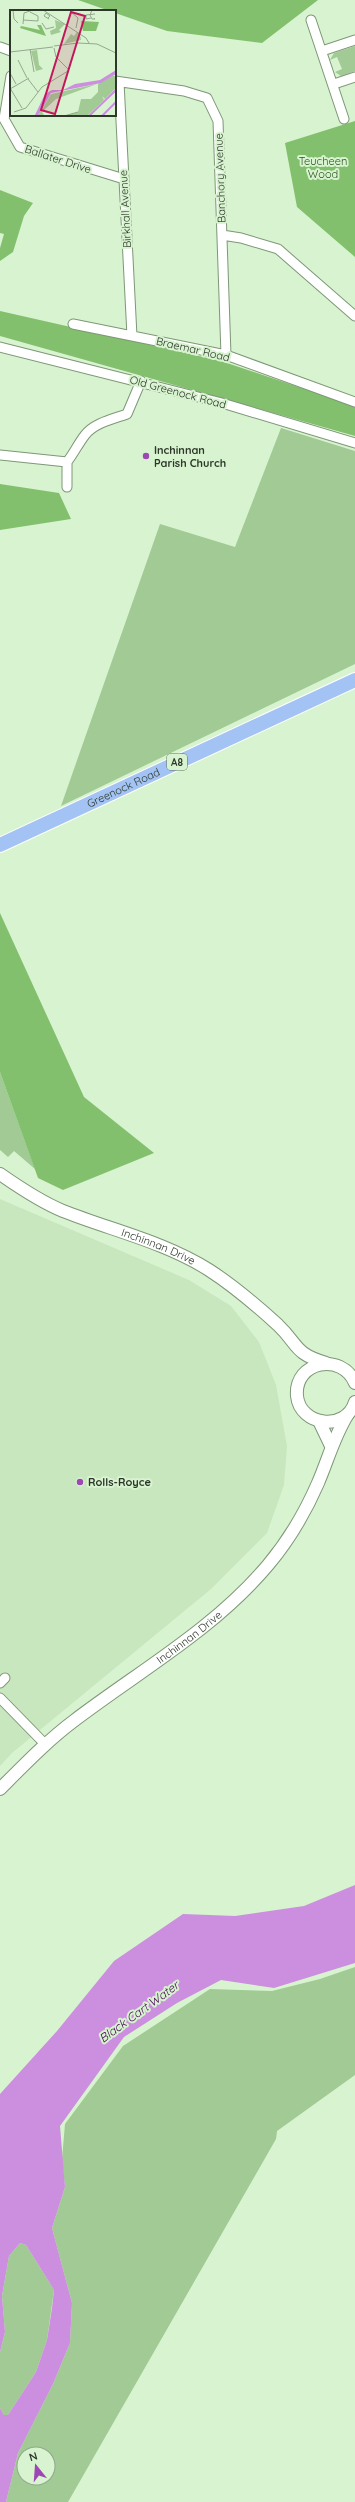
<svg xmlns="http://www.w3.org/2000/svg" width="355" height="2502" viewBox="0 0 355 2502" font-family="Quicksand,sans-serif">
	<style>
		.built { fill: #c8e7be }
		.green { fill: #a1ca94; fill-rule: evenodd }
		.forest { fill: #82c06d }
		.water { fill: #cc8ede }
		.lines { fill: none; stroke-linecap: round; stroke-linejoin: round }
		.street-casing { stroke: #7e9777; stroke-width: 11 }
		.secondary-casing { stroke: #7e9777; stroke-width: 14 }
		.primary-casing { stroke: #fff; stroke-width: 16 }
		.street { stroke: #fff; stroke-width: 9 }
		.secondary { stroke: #fff; stroke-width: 12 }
		.primary { stroke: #a3c3f4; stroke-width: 14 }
		.poi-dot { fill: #9c47b4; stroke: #d8f3d0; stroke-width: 1.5 }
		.labels { text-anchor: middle; stroke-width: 4; stroke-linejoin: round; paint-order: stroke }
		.shield { fill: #d8f3d0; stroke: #60705c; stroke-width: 1 }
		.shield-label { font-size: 10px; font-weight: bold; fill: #2d382a }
		.street-label { font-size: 11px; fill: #2d382a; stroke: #d8f3d0 }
		.park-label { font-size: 11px; fill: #29521a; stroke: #d8f3d0 }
		.poi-label { font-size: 11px; font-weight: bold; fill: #2d382a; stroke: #d8f3d0; text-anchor: start }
		.water-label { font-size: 12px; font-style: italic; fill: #470d57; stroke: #d8f3d0 }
		.inset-river { fill: none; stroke: #cc8ede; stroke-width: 2 }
		.inset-road { fill: none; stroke: #94a88e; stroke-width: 1 }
		.view { fill: #c2185b; fill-opacity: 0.15; stroke: #c2185b; stroke-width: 2 }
		.inset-edge { fill: none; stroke: #2d382a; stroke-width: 2 }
	</style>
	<rect width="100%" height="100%" fill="#d8f3d0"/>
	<path class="built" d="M0,1199L189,1280L231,1306L259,1342L276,1385L287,1446L284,1485L267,1533L211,1589L12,1753L0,1766Z"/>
	<path class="green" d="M355,46V71L341,76L335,72L342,69L337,57L330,60L334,53Z
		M281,428L355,451V664L61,806L160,524L235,547Z
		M0,1072L35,1169L14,1151L8,1157L0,1150Z
		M355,1967V2075L277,2131L276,2139L68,2502H6L18,2453L53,2384L70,2343L72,2303L52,2228L65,2187L62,2159L65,2124L123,2046L210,1989L272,1991L320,1979ZM24,2454H48V2478H24Z
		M20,2243L26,2245L54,2290L47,2340L36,2372L8,2415H4L0,2408V2352L5,2332L2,2296L9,2256Z"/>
	<path class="forest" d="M78,0H318L262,43L167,31Z
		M355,121V257L297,207L285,143Z
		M0,190L33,203L24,216L13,252L0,261V248L4,234L0,233Z
		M0,311L221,361L355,406V436L0,336Z
		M0,484L59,493L71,519L0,530Z
		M0,913L84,1097L154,1153L63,1190L38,1178L0,1072Z"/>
	<path class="water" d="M355,1885V1963L274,1988L221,1980L177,2003L124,2037L60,2126L65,2187L52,2228L72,2303L70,2343L53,2384L18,2453L6,2502H0V2408L4,2415H8L36,2372L47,2340L52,2308L54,2290L26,2245L20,2243L9,2256L2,2296L5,2332L0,2352V2094L57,2031L114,1961L183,1914L235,1916L304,1906Z"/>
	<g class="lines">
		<g class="street-casing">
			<path id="street" d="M311,20L344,119
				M0,47L11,51
				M322,51L355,40
				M11,76L4,119L20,147L124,179
				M115,81L184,91L207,98L218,121L226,355
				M119,82L132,336
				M334,84L355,77
				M222,235L241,238L278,249L355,316
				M73,324L226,355L355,402
				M0,347L222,403L355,443
				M0,455L67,462
				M67,487V462C74,453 78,444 85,435C94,423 113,419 127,414L141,381
				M0,1683L5,1678
				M0,1698L45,1744"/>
		</g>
		<g class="secondary-casing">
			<g id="secondary">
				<path id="s1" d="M0,1174C20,1188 41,1202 63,1211C111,1230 165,1242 209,1270C234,1286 256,1305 278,1325C299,1345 293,1353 326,1363"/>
				<path d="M355,1383C342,1352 294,1361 297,1396C300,1426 346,1432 355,1402"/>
				<path d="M319,1421L331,1446"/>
				<path id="s2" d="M0,1789C24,1765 48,1740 75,1720C141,1670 214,1629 268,1565C289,1540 305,1513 318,1483C328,1460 334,1436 348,1414"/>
			</g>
		</g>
		<g class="primary-casing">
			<g id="primary">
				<path id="s3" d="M0,845L355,680"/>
			</g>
		</g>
		<use href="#street" class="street"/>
		<use href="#secondary" class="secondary"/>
		<use href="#primary" class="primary"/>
	</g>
	<g class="poi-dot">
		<circle cx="146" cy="456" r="4"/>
		<circle cx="80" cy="1482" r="4"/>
	</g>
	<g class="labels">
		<rect class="shield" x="167" y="754" width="20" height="16" rx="3"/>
		<g class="shield-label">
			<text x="177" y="766">A8</text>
		</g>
		<g class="street-label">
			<text transform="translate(58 159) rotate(18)" y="4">Ballater Drive</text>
			<text transform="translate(220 178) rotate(-92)" y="4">Banchory Avenue</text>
			<text transform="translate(125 209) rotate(-93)" y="4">Birkhall Avenue</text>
			<text transform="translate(193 349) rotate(13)" y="4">Braemar Road</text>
			<text transform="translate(178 392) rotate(15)" y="4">Old Greenock Road</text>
			<text dy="4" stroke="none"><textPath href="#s3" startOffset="136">Greenock Road</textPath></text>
			<text dy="4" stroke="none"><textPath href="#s1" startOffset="175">Inchinnan Drive</textPath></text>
			<text dy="4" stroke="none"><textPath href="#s2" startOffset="243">Inchinnan Drive</textPath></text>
		</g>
		<g class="park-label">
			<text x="323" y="165">Teucheen<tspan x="323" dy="13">Wood</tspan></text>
		</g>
		<g class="poi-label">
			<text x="154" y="454">Inchinnan<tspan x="154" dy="13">Parish Church</tspan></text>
			<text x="88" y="1486">Rolls-Royce</text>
		</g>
		<g class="water-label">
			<text transform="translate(139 2012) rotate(-36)" y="4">Black Cart Water</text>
		</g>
	</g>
	<g transform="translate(10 10)">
		<rect width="106" height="106" fill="#d8f3d0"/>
		<path d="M45,10L55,14L49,20L51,22L41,25L40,21L46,18ZM67,22L70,24L71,30L54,34L61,24L64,26ZM27,40L29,55L33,59L26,61L21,41ZM103,66H106V78L95,89L92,86L94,90L77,106H55L68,102L71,89H81L88,82V74ZM87,74L46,89L32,102L34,105L28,106L41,84Z" fill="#a1ca94"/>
		<path d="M71,11L89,12L86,21H73ZM27,15H31L36,26L10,18L11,16L30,20Z" fill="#82c06d"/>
		<path d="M106,60V64L91,73L41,83L28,106H0L25,105L35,84L42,80H53L65,74L90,70Z" fill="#cc8ede"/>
		<path class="inset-river" d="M79,106L106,80M92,106L106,92"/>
		<path class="inset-road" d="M3,0L4,9L8,13M33,0L76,28L79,33M59,0L68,8L66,18M82,0L80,5L82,9H85L84,8M38,8L40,6L36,3L34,6L39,9M81,8L76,9V5L85,4M13,10L28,11V6L20,2M32,13L36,19L44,17M13,14L14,3L23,0M87,34L106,43M44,36L68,33L87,34M44,38L46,47L58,59M20,39L24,62M0,42L43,37M8,50L17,68M0,63L6,74M18,69L28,82M0,78L12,98M0,79L19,68M4,102L16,98L32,77L58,61M54,106L68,102"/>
		<path class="view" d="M61,2L75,6L45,104L31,100Z"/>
		<rect width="106" height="106" class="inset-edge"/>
	</g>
	<g transform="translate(36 2466) rotate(343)"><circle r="19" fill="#d8f3d0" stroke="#94a88e"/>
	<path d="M0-3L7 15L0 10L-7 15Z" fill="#9c47b4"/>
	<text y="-6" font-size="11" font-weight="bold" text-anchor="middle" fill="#2d382a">N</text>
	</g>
</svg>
